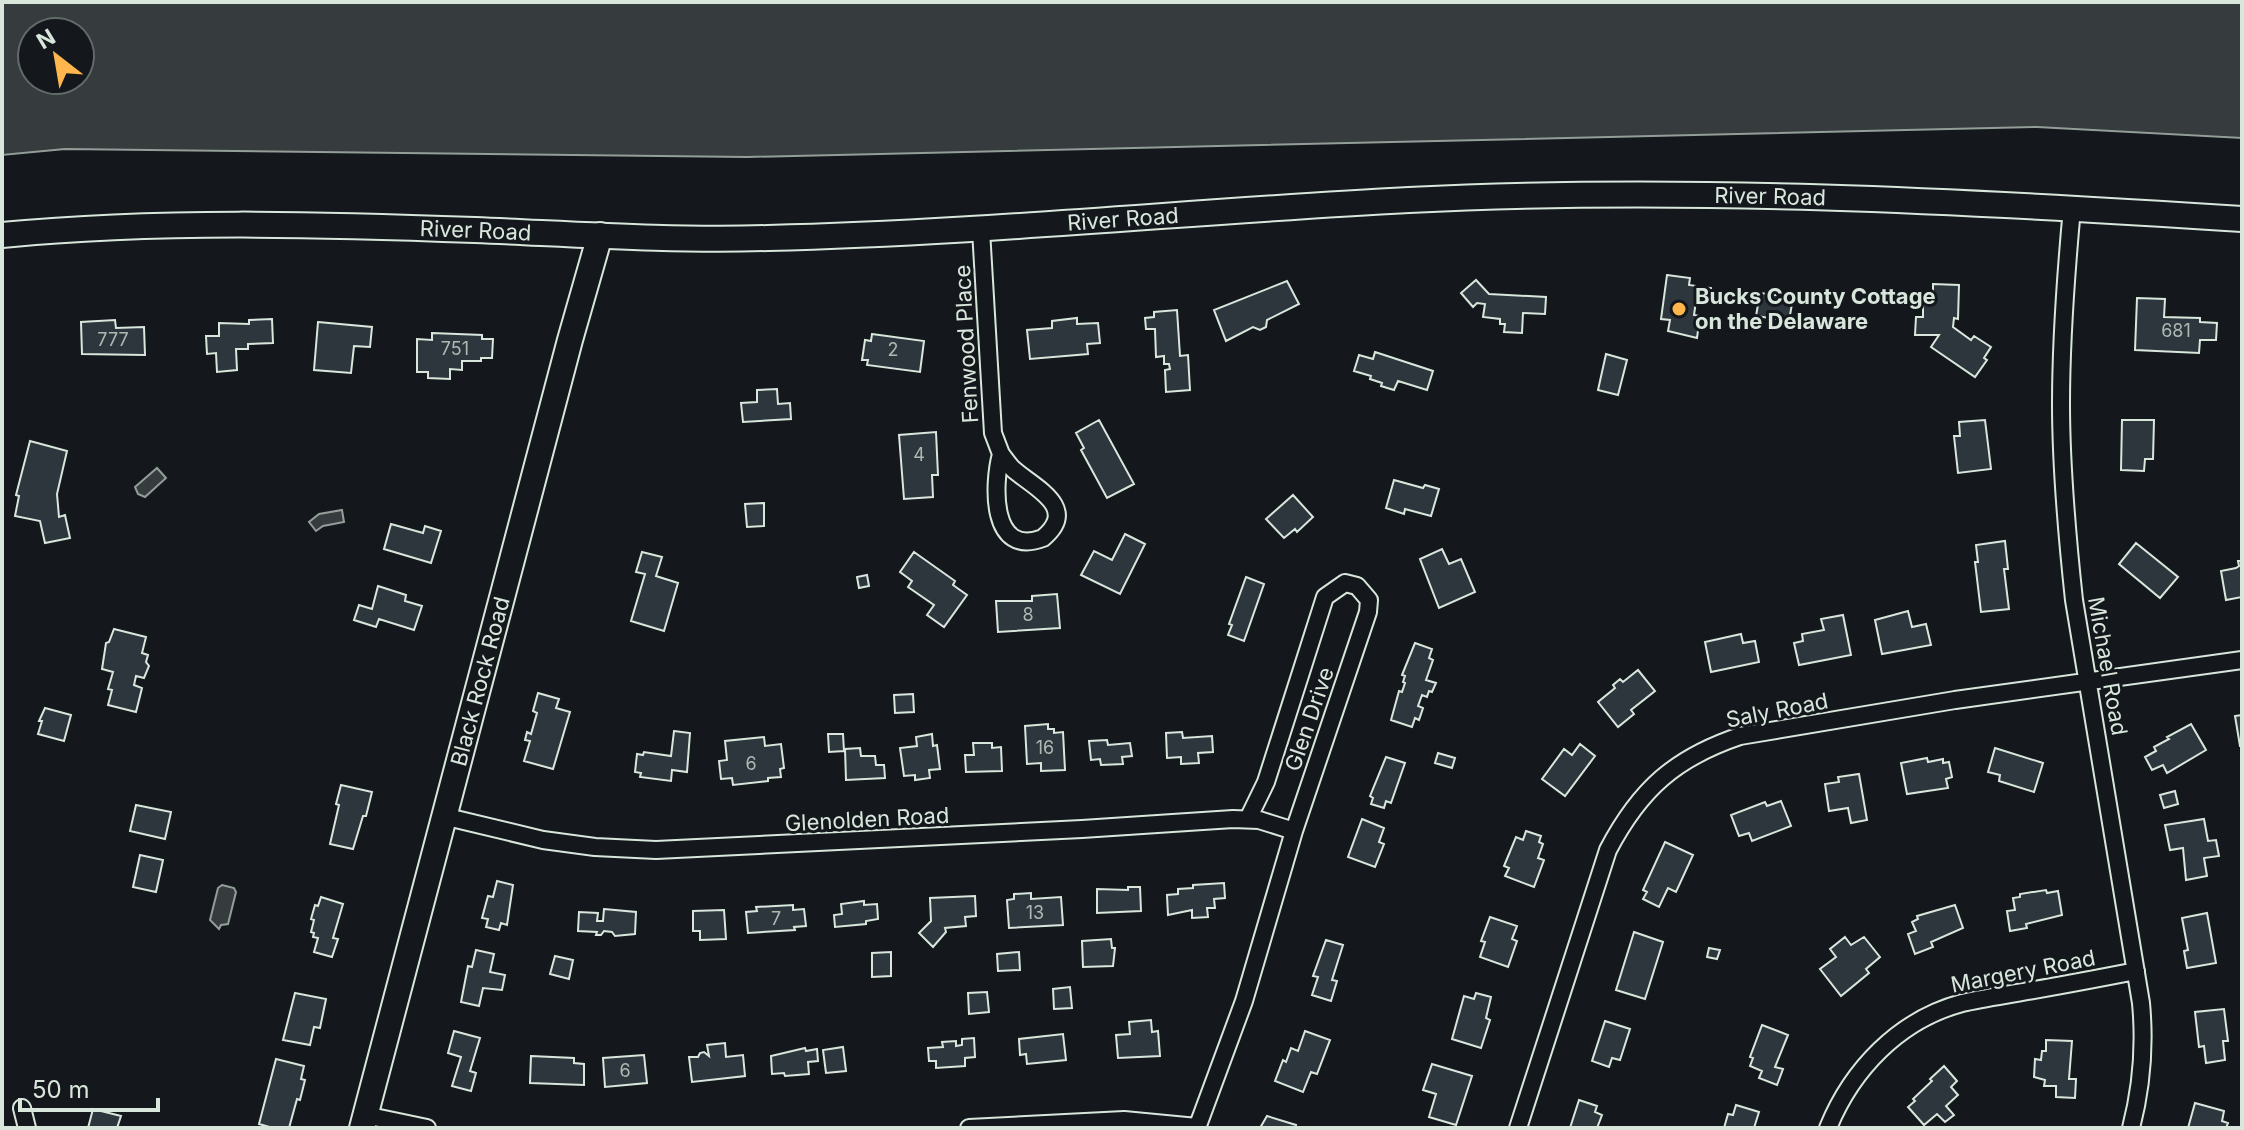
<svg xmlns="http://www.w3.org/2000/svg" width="2244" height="1130" viewBox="0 0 2244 1130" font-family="Inter,sans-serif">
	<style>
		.water { fill: #363b3e; stroke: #939e99; stroke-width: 2; fill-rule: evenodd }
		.building { fill: #2c363c; stroke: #d8e6dc; stroke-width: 2 }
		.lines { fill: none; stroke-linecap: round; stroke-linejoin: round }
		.street-casing { stroke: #d8e6dc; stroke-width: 20 }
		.secondary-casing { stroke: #d8e6dc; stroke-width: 28 }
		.street { stroke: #14181c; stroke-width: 16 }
		.secondary { stroke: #14181c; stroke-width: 24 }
		.poi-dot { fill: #ffb74d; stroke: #14181c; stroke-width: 3 }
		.labels { text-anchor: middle; stroke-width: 6; stroke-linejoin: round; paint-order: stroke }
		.number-label { font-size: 18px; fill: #adbab4 }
		.street-label { font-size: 22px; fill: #d8e6dc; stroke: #14181c }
		.poi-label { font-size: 22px; font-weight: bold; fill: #d8e6dc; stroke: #14181c; text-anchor: start }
	</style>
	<rect width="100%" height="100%" fill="#14181c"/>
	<path class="water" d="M2,2H2242V138L2037,127L747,157L65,149L2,155ZM32,32H80V80H32Z
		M157,468L166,478L145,497L138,494L135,487Z
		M342,510L344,522L323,526L316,531L309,522L319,514Z
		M222,885L234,888L236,892L228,924L221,925L219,929L210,920L218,888Z"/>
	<path class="building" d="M1667,275L1690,278L1689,285L1711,288L1709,303L1696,301L1694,315L1700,316L1697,338L1668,331L1670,320L1661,319Z
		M1476,280L1489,294L1546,297L1545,314L1523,313L1522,333L1504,332L1505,324H1500V319L1483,317L1485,304L1477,303L1473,307L1461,293Z
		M1287,281L1299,304L1267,320L1266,327L1260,330L1253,327L1226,341L1214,310Z
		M1933,284L1959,285L1958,319L1954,318L1953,327L1971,340L1974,336L1991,347L1984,358L1987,360L1975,377L1931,347L1939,335H1915L1916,317H1923V304L1933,305Z
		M1760,293L1776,295V293L1793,298L1789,321L1756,316Z
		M2137,298L2165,299L2164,317L2200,318V322L2217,323L2216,340H2200L2199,353L2135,350Z
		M1177,310L1180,356L1188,355L1190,390L1166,392L1165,370L1170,369L1169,364H1164V356L1156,357L1155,329H1146L1145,318L1154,317V312Z
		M1077,318V324L1098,323L1100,343L1087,344L1088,354L1030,359L1027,330L1052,328V321Z
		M272,319L273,343L248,344V349H236L237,370L217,372L216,353L207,354L206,336H219V323L249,324V320Z
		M115,320L116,328L144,327L145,355L82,354L81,322Z
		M318,322L372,327L370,347L354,346L351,373L314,370Z
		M432,333L482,335V339H493L492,358H481V361H462V370L450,369V379L428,378V372H417V339L432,340Z
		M872,334L924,341L920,372L867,365L868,360H862L865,340L871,341Z
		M1375,352L1433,371L1427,390L1398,381L1394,390L1381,386L1382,383L1370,379L1371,376L1354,371L1359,355L1373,359Z
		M1606,354L1627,360L1618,395L1598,390Z
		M777,389L778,404L790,403L791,419L743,422L741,403L757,402V390Z
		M1099,420L1134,484L1107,498L1081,450L1084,448L1076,433Z
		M1985,420L1991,469L1958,473L1954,436H1960L1959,422Z
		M2122,420H2154L2153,459H2145L2144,471L2121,470Z
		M936,432L938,475H932L933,497L904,499L899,435Z
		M30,441L67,451L57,494L59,517L65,515L70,538L45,543L40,521L15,516L19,496L16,495Z
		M1394,480L1423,488L1425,485L1439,489L1431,516L1405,509L1404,514L1386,508Z
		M1293,495L1313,517L1297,532L1295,529L1284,538L1266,519Z
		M764,503V526L747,527L745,504Z
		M391,524L423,533L425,526L441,531L431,563L384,549Z
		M1125,534L1145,544L1120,594L1081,575L1094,551L1112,560Z
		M2005,541L2008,569H2004L2009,609L1981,612L1975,562H1978L1976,545Z
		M2136,543L2178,577L2160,598L2119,564Z
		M1442,549L1449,564L1461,559L1475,592L1439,608L1420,559Z
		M642,552L662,557L656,576L678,583L664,631L631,621L645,574L636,572Z
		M914,552L955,581L953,585L967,595L944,627L927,615L934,605L908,587L912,581L900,572Z
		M2238,561H2242V597L2226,600L2221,571L2236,568L2239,566Z
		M867,575L869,586L859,588L857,577Z
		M1246,577L1264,584L1244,641L1228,635L1232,625L1229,624Z
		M378,586L406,595L405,601L422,606L414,630L379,619L376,627L354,620L359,605L372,609Z
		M1057,594L1060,628L998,632L996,601H1032V596Z
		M1908,611L1912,627L1926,624L1931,645L1882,654L1875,620Z
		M1843,615L1851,655L1799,665L1794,643L1803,641L1802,634L1824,630L1821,619Z
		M114,629L146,637L142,653L148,655L146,662L149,666L144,678L136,676L134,685L142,688L136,712L108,705L112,690L108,689L113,672L102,669L106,643L109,642Z
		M1741,634L1743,643L1755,641L1759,662L1711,672L1705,642Z
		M1415,643L1432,649L1429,658L1433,660L1426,680L1436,683L1432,692L1429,691L1427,697L1422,695L1418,706L1423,708L1419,720L1415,718L1412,727L1391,720L1399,691L1402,692L1405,683L1403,682L1405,676L1402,675Z
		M1638,670L1655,691L1631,710L1634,714L1618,727L1598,702L1615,688L1613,685L1620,679L1623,682Z
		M538,693L559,699L556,708L570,712L553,769L524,761L530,741L525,740L527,732L531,734L537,713L533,711Z
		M913,694L914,712L895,713L894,695Z
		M45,708L71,715L64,741L38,734L42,721H39Z
		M2242,715V746H2240L2235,716Z
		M1048,724V729H1054V733L1063,732L1065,770L1041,771V763L1027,764L1025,726Z
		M2191,724L2206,750L2167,773L2163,765L2152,770L2145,757L2156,751L2154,747L2169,739L2167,737Z
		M674,731L690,733L687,772L672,770L671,781L640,777L641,773L635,772L637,754L643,755L644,752L671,756Z
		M1182,732L1183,738L1212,736L1213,752L1198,753L1199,763L1181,764V757L1167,758L1166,733Z
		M828,734H843L844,751L829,752Z
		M932,734L933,746L937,745L940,769L929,770L930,778L915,780V775L904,776L900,748L917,746L916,737Z
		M764,737L765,746L781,744L784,768L780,769L781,777L768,778V781L733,785L732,778L721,779L719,761L727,760L725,741Z
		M1107,740L1108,745L1130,743L1132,756L1122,757L1123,764L1101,765L1100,759L1091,760L1089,741Z
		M973,743H992V748L1001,747L1002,771L966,772L965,755H974Z
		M1580,744L1595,756L1565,796L1542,779L1564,749L1572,755Z
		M860,748L861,756H875L876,765H884L885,778L846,780L845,749Z
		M1995,748L2043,763L2034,792L1999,781L2000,775L1988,772Z
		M1438,753L1455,758L1452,768L1435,763Z
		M1386,757L1405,763L1391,803L1386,801L1384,808L1371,804L1373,798L1370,796Z
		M1927,758L1928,762L1943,759V763L1949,762L1952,777L1946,779L1948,788L1907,794L1901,763Z
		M1859,774L1867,820L1851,823L1848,808L1829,811L1825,784L1839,782L1838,777Z
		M341,785L372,792L366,816H363L353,849L330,844L339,805L336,804Z
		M2175,791L2178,804L2164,808L2160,795Z
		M1781,801L1791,826L1752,841L1749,833L1739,836L1731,815L1765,802L1767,806Z
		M136,805L171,812L165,839L130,831Z
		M1362,819L1384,828L1379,842L1384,844L1375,867L1348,857Z
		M2204,819L2208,841L2216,840L2219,856L2204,858L2207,876L2186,880L2183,848L2170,850L2165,825Z
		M1526,831L1541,836L1539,842L1543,844L1538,858L1544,860L1534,887L1505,876L1509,868L1504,866L1516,837L1523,840Z
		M1665,842L1693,855L1676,892L1668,888L1659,907L1643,899L1647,892L1643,890Z
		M140,855L163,860L156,892L133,887Z
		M497,881L513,885L507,925L501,923L499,930L486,927L488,919L482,918L488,896L493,897Z
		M1224,883L1225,898L1214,899L1215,908H1207L1208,917L1192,918V910L1168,915L1167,895L1178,894V889L1193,888V885Z
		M1128,887H1140L1141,911L1097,913V889L1128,890Z
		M2046,890L2047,893L2058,891L2062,915L2026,924L2027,928L2010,931L2007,911L2015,910L2013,898L2020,897V894Z
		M1031,893V899L1061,897L1063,925L1009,928L1007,900L1014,899V894Z
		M975,896L976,916L965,917L966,926L945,928L946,932L933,947L919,933L931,921L930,898Z
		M321,897L343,904L333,938L338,939L332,957L314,952L318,938L313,937L314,933L311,932L314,920L311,919L315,905L318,906Z
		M864,901V905L877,904L878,919L866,921V924L835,927L834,915L842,914L841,904Z
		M793,905V910L804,909L806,926L794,927L795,930L748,933L746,912L757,911L756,907Z
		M1955,905L1963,928L1931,942L1933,947L1915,954L1908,934L1916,931L1912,922L1918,919L1917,916Z
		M604,909L636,912L635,934L615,936L612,932L604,931L601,935H596L597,932L578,931L579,912L598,913L597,921H603Z
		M724,910L726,939L700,940V931H693V911Z
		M2207,913L2216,963L2187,968L2184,951L2188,950L2182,918Z
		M1490,917L1517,926L1512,939L1517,941L1508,967L1480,957L1485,942L1481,941Z
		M1634,932L1663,942L1645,999L1616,990Z
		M1845,937L1851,945L1864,937L1880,957L1866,969L1869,973L1841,996L1820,969L1836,957L1830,949Z
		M1111,939L1112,948H1115L1113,966L1083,967L1082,941Z
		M1326,940L1343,945L1332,980L1337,981L1331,1001L1312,995L1318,977L1313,976Z
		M1709,948L1720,950L1717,959L1707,957Z
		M476,950L494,954L490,972L505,975L502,990L483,988L479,1006L461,1002L468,966L472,967Z
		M891,952V976L872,977V953Z
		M1019,952L1020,970L998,971L997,954Z
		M555,956L573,960L569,979L550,974Z
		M1070,987L1072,1008L1054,1009L1053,989Z
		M987,992L989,1012L969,1014L968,993Z
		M295,993L326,999L320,1028L314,1027L310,1045L283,1040Z
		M1476,993L1491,997L1486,1018L1490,1020L1481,1048L1452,1039L1464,996L1474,999Z
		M2224,1009L2228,1041H2223L2225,1060L2206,1063L2204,1046L2199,1047L2195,1012Z
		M1151,1020L1152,1032L1158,1031L1160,1056L1118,1058L1116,1035L1130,1034L1129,1022Z
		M1605,1021L1630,1029L1620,1060L1612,1058L1609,1067L1592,1061Z
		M1762,1025L1788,1035L1775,1067L1783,1069L1777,1085L1759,1078L1762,1071L1750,1066L1753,1058L1750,1057Z
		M454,1031L480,1038L470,1071L476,1073L471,1091L452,1086L461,1057L448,1053Z
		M1305,1031L1330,1040L1317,1074L1311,1072L1303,1092L1275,1081L1283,1060L1286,1062L1291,1048L1298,1051Z
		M1063,1034L1066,1060L1027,1064L1026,1054L1020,1055L1019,1039Z
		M974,1038L975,1057L965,1058V1066L936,1068V1061H929L928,1048L943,1047L942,1042L956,1041V1046L962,1045V1039Z
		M2046,1040L2072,1041L2069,1079H2076L2075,1098L2056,1097V1086H2044L2045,1080L2034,1077L2035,1059L2041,1060L2042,1051H2046Z
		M725,1043L726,1057L743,1055L745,1076L692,1082L689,1057H698L700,1053L704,1052L709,1056L707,1045Z
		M843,1047L846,1071L826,1073L823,1050Z
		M805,1048L806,1051L817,1049L818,1061L808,1062L809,1074L785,1076L784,1073L772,1074L771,1056Z
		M644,1055L647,1083L605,1087L603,1058Z
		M531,1056L574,1058V1063L584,1064V1085L530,1083Z
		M276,1059L304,1066L301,1079L305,1080L300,1100L297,1099L289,1128H273L259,1124Z
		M1432,1064L1472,1076L1456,1125L1429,1117L1436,1094L1423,1090Z
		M1944,1066L1957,1081L1951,1087L1958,1095L1946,1106L1954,1115L1945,1122L1937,1114L1924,1125L1908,1107L1915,1101L1913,1099L1932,1081L1930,1079Z
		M1579,1100L1597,1106L1595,1112L1602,1115L1597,1128H1570Z
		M2195,1103L2224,1111L2222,1121L2228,1123L2226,1128H2188Z
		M1736,1105L1759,1112L1754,1128H1724L1728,1114L1733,1115Z
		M93,1109L121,1116L117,1128H88Z
		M1267,1116L1296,1125L1295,1128H1260Z"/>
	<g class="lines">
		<g class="street-casing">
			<path id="street" d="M2072,208C2066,273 2061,338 2061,404C2061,469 2067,535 2074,600L2141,1003C2145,1046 2142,1086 2131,1128
				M981,230L993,433L1001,454
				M1001,454C1005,459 1009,465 1013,469C1033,487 1080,507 1043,538C990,558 993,484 1001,454Z
				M443,816L543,840L595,847L656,850L1082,829L1233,819L1259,820L1294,831
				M22,1108L27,1128
				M365,1115L427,1128
				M969,1128L1124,1120L1197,1127
				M1197,1128L1244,1001L1294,831L1368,612L1369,600L1357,586L1345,583L1325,597L1266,782L1248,819
				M1518,1128L1608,850C1640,789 1675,758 1740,736L1955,700L2242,660
				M1828,1128C1852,1069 1899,1020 1962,1003C1983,998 2006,995 2028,991C2064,985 2100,978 2136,971"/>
		</g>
		<g class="secondary-casing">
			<g id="secondary">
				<path id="s1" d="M2,235C158,220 318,224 475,230C572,234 670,241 768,238C982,233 1195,211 1409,200C1686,186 1965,201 2242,219"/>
				<path id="s2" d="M362,1128L570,340L600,235"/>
			</g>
		</g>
		<use href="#street" class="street"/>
		<use href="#secondary" class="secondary"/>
	</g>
	<circle class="poi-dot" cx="1679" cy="309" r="8"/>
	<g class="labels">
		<g class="number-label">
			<text x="2176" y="337">681</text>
			<text x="113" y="346">777</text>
			<text x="455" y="355">751</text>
			<text x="893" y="356">2</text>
			<text x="919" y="461">4</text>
			<text x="1028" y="621">8</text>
			<text x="1045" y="754">16</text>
			<text x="751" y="770">6</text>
			<text x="1035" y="919">13</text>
			<text x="776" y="925">7</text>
			<text x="625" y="1077">6</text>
		</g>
		<g class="street-label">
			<text dy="8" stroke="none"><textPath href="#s1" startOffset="1770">River Road</textPath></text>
			<text dy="8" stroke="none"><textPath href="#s1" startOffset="1122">River Road</textPath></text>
			<text dy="8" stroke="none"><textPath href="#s1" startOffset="474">River Road</textPath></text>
			<text transform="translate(966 344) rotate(-93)" y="8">Fenwood Place</text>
			<text transform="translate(2108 666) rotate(80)" y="8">Michael Road</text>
			<text dy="8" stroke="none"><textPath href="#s2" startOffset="462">Black Rock Road</textPath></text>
			<text transform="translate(1777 710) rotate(-11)" y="8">Saly Road</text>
			<text transform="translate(1309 719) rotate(-71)" y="8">Glen Drive</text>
			<text transform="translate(867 819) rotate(-3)" y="8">Glenolden Road</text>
			<text transform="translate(2023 971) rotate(-11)" y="8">Margery Road</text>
		</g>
		<g class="poi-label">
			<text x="1695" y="304">Bucks County Cottage<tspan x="1695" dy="25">on the Delaware</tspan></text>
		</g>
	</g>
	<rect width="2244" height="1130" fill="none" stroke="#d8e6dc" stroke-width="8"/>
	<g transform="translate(56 56) rotate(329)"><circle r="38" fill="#14181c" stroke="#626a69" stroke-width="2"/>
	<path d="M0-6L14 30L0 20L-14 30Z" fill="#ffb74d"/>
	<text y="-12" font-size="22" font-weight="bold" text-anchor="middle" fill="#d8e6dc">N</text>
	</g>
	<path d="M20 1098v12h138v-12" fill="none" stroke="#d8e6dc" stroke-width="4"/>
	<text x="32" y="1098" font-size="24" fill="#d8e6dc" stroke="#14181c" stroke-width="6" paint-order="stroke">50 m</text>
</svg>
